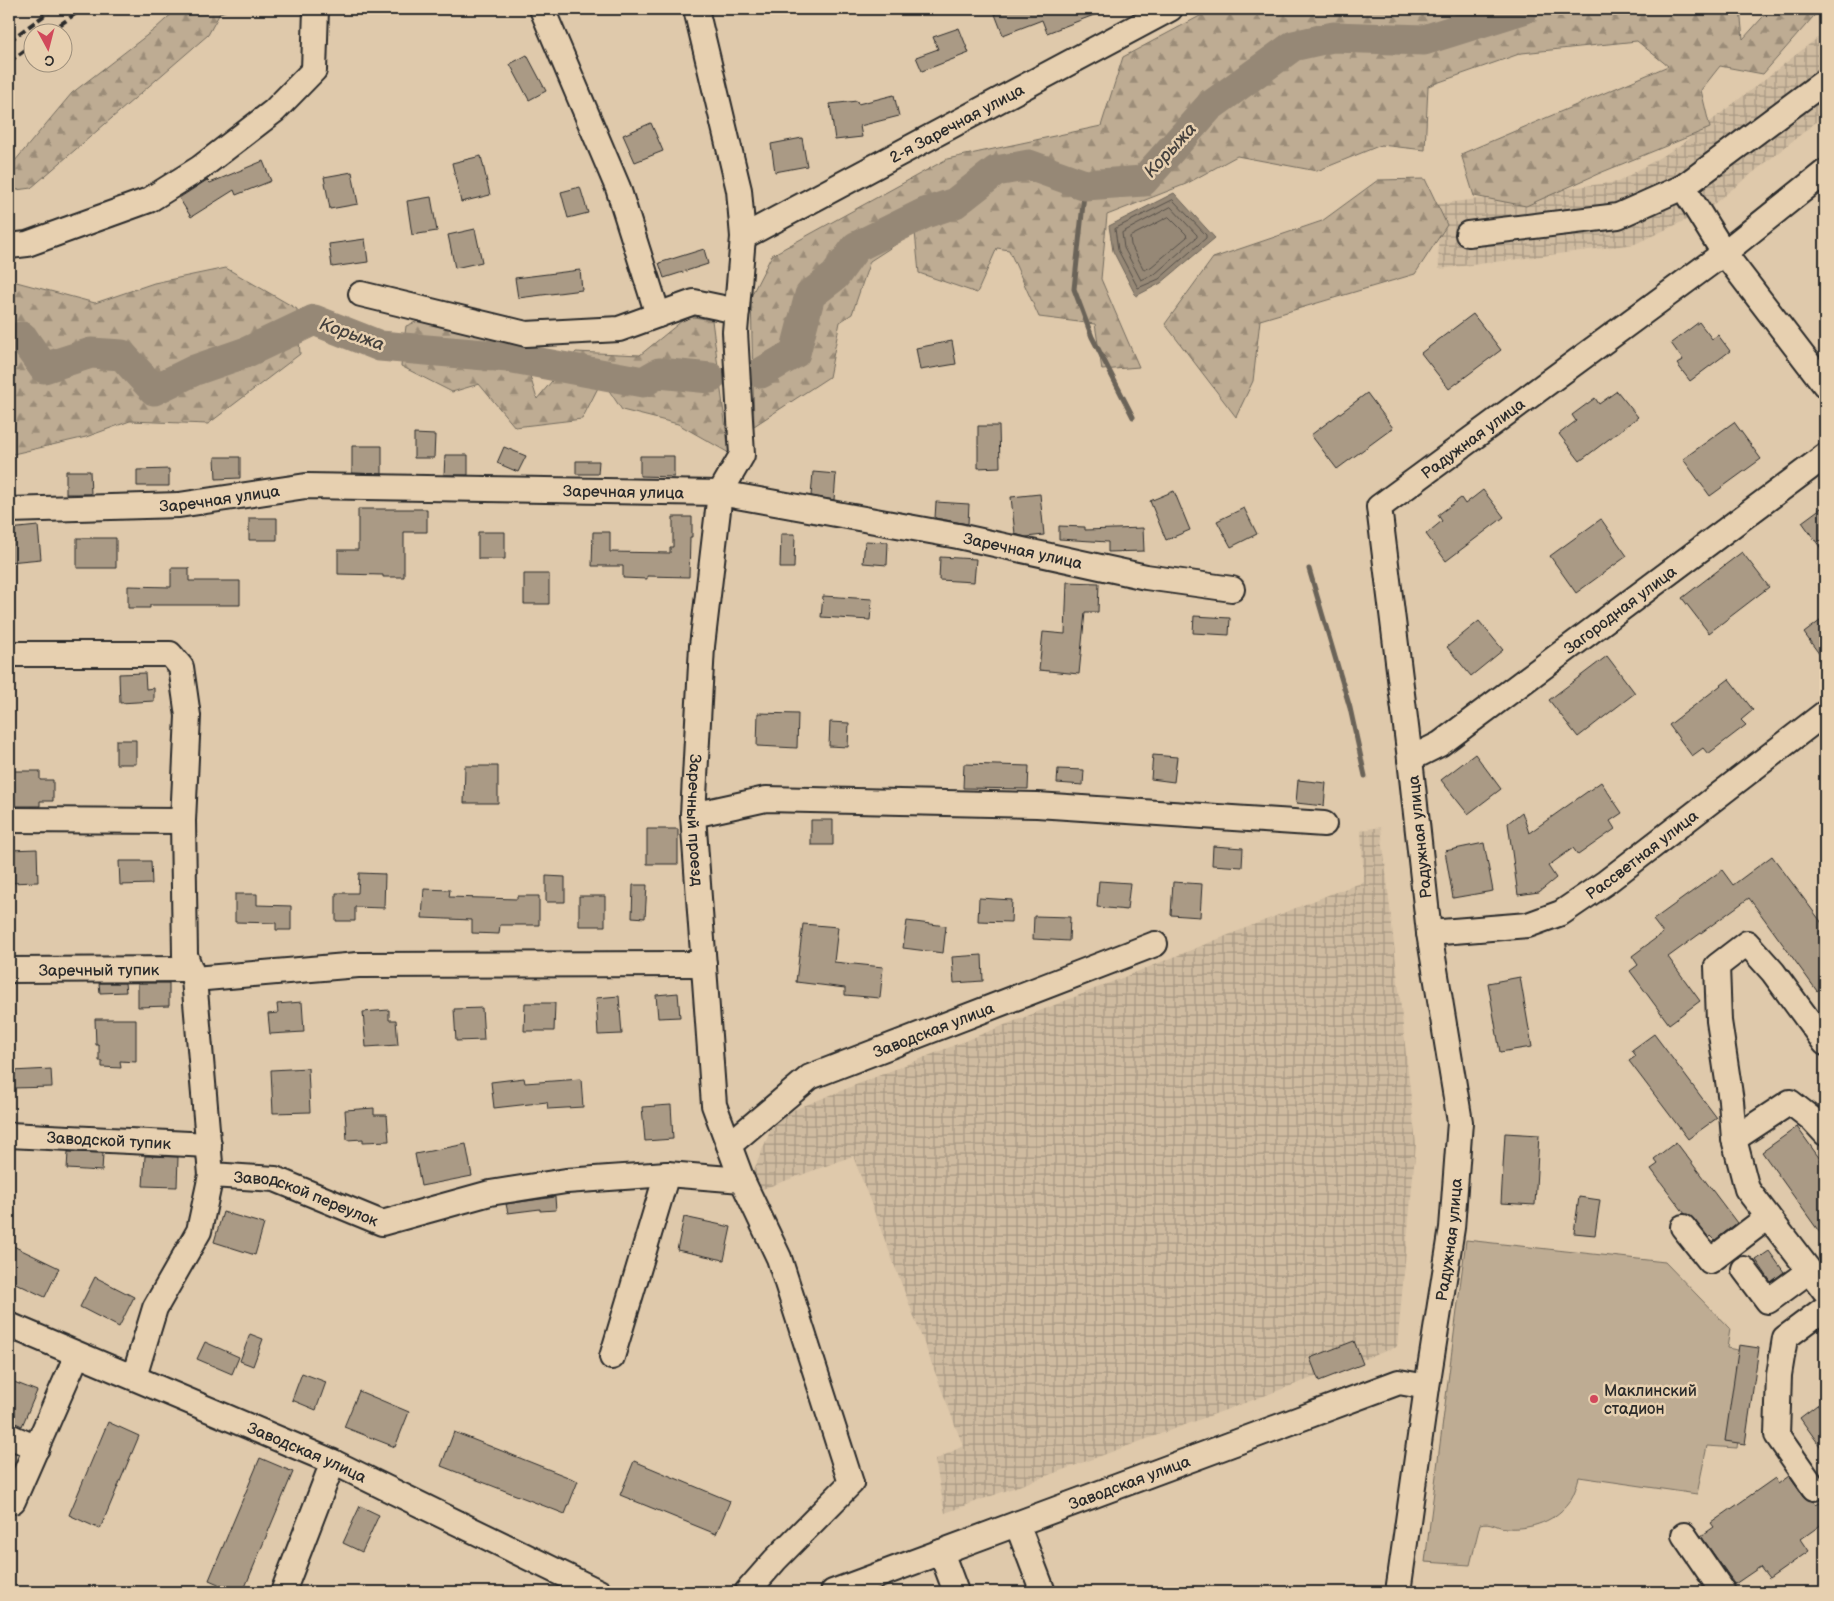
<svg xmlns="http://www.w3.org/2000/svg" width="1834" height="1601" viewBox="0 0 1834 1601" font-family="'Balsamiq Sans',sans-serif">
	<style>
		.industrial { fill: url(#industrial-grid) }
		.forest { fill: url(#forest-firs); stroke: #746c5f }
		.pitch { fill: #beac93; stroke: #746c5f }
		.water { fill: #968876; stroke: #6b6358 }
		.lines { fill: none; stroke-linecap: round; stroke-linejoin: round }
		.shore { stroke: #565049; stroke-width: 1 }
		.stream { stroke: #6b6358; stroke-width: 5 }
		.river { stroke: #968876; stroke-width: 31 }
		.building { fill: #aa9a85; stroke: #2b2b2b }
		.minor-casing { stroke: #2b2b2b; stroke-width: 28 }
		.minor { stroke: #e7d0b0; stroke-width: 24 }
		.rail { stroke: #2b2b2b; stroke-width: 4; stroke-dasharray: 8 4; stroke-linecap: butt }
		.poi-dot { fill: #d1495b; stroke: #e7d0b0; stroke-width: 2 }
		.labels { text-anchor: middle; stroke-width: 5; stroke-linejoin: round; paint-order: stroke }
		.street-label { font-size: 16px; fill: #2b2b2b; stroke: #e7d0b0 }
		.poi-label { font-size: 16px; fill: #2b2b2b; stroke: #e7d0b0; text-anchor: start }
		.water-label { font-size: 18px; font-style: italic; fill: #46423e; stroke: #e7d0b0 }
	</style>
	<defs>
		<pattern id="industrial-grid" width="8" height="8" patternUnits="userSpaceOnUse" patternTransform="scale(1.25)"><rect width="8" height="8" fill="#cfbba0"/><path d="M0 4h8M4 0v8" fill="none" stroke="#a89883"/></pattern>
		<pattern id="forest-firs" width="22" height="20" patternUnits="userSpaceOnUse" patternTransform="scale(1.25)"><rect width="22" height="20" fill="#beac93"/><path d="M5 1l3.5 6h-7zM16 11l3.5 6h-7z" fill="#9b8c78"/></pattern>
	</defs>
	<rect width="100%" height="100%" fill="#dfc9ab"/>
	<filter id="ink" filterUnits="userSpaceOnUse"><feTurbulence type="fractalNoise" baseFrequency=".02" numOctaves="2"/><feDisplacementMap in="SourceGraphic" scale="10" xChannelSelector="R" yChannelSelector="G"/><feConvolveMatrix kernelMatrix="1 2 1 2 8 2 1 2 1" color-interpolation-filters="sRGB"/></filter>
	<g filter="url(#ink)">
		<path class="industrial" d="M1825,32V115L1705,211L1635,244L1439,269L1437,204L1618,182L1679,146Z
			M1381,827L1416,1144L1397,1347L945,1513L935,1460L963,1446L853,1156L760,1190L753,1172L776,1117L1333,893L1364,882L1361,830Z"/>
		<path class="forest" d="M177,9H230L220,13L208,35L31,188L9,191V168L72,93L155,29Z
			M1213,9H1740L1743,39L1770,9H1820L1763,74L1720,66L1701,90L1710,128L1600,173L1526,206L1474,196L1461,154L1668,66L1637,41L1522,53L1428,86L1425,150L1381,145L1317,171L1237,156L1186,184L1107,215L1101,279L1139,367L1102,370L1095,324L1039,317L1009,250L997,248L977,293L919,273L915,232L870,261L852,314L840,322L829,377L754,426L751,296L772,255L947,159L1101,126L1123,57Z
			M1425,179L1447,225L1415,274L1260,320L1253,381L1236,417L1165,324L1213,258L1322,221L1378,180Z
			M226,268L297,309L300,354L208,424L130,421L86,437L9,455V280L95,303L154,283Z
			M688,316L712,320L729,453L678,424L622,410L602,380L582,419L515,427L479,384L452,392L401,366L406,326L423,319L520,343L537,399L576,352L640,355Z"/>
		<path class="pitch" d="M1466,1240L1665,1262L1730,1329L1727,1348L1748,1352L1737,1448L1707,1446L1697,1494L1579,1477C1577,1484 1575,1493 1571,1499C1558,1521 1530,1530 1506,1528C1495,1527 1491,1521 1480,1524L1470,1565L1425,1562Z"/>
		<path class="water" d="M1174,193L1215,238L1161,283L1136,296L1113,251L1109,226Z"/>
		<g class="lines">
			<path class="shore" d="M1173,200L1206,235V238L1159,279L1138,288L1118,250L1115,229Z
				M1171,207L1197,235V237L1155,274L1141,280L1124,248L1122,233Z
				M1169,217L1186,234L1187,237L1151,267L1144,270L1131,245L1130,237Z"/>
			<path class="stream" d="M1085,185L1074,289L1092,337L1133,417
				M1309,569L1350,708L1365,776"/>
			<path class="river" d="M9,339L22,337L44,368L91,353L122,355L154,390L195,370L247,352L314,320L380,346L508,357L643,382L659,373L710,378
				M761,373L795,353L810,295L835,276L856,247L925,213L955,203L996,171L1029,165L1085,185L1143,181L1209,107L1293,46L1333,37L1424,40L1523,9"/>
		</g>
		<path class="building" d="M993,9H1106L1107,10L1047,33L1042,20L1003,35Z
			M959,28L969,53L922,71L916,57L938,49L933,37Z
			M527,55L546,91L529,100L510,64Z
			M894,95L899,116L860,126L862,137L835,140L830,104L857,101L858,104Z
			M651,123L663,151L635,162L623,135Z
			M802,138L807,166L775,172L771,144Z
			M481,156L490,195L461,202L452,163Z
			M263,161L271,181L236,195L234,190L191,217L179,198L207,180L210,183Z
			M352,172L358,204L330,209L324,177Z
			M580,187L588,213L568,218L561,192Z
			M431,197L437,231L412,235L407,201Z
			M475,229L482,262L455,268L448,235Z
			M365,239L368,262L332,267L329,244Z
			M704,249L708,264L664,278L659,263Z
			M580,270L582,290L518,298L515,278Z
			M1473,314L1501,350L1449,389L1421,353Z
			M1699,322L1712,339L1718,335L1730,351L1690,381L1677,364L1683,360L1671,343Z
			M952,341L956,364L920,370L916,348Z
			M1617,391L1638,417L1580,461L1559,434L1576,421L1572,415L1595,398L1599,404Z
			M1367,393L1393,428L1337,469L1311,435Z
			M1734,422L1761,459L1710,496L1683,459Z
			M978,426H999L1000,467L978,468Z
			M414,434L435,435L434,458H414Z
			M352,446H382V474L352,473Z
			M504,447L526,456L518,472L497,463Z
			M445,455H468V475H444Z
			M640,456H674V477L640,476Z
			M215,457H240V478L216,479Z
			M576,461H599L598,474H576Z
			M169,469V486H137V470Z
			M66,471H90L91,494H66Z
			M813,472L836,474L834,500L811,496Z
			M1483,490L1504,517L1446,561L1426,534L1442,521L1438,515L1461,498L1465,504Z
			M1174,491L1190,530L1166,540L1150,501Z
			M1040,494L1044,535L1026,537L1015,534L1011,497Z
			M936,502L969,504L968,524L935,518Z
			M1825,505V554L1802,522Z
			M1244,508L1257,534L1231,547L1217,521Z
			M358,509H427V532H404V577H383V575L338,574V550H358Z
			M673,517H692V537H690L689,577L647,576V579L623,578V566H592L593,532H610V552L670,553V547H673Z
			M249,518H277V540H249Z
			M1601,519L1627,556L1576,593L1550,556Z
			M38,526L41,559L9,562V529Z
			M1059,526L1085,527V530L1143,528L1144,551L1108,552V542L1059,539Z
			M478,532H505V559H478Z
			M781,534H795L794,568H780Z
			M77,538H116V568H77Z
			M865,541L888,542L887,565L863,563Z
			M1742,552L1769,587L1709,633L1682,598Z
			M940,557L976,559L974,582L939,580Z
			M171,568H189V581H240V605H150V608H128V586L171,587Z
			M524,574H549V604H524Z
			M1067,582L1099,583L1098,612H1085L1079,674L1039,670L1043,632L1065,634Z
			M823,596L872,599L870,620L821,617Z
			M1194,616L1230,618L1229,635L1193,633Z
			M1825,617V662L1804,633Z
			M1479,621L1503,650L1471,676L1447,647Z
			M1607,656L1635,693L1578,737L1549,700Z
			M145,673L146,689L154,688V701L120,703L119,674Z
			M1729,679L1753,710L1741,720L1746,725L1708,754L1703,748L1692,756L1669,725Z
			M758,713L798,714L797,748L757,746Z
			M830,722L849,723L848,747L829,746Z
			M116,740H136V764H116Z
			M1475,754L1501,789L1468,814L1441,780Z
			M1153,755L1177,757L1174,782L1151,779Z
			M964,764L1029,766L1028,789L963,788Z
			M465,766H498V803H464Z
			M1058,769L1084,770L1083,785L1057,783Z
			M9,771H40V780H53V801H40V806H9Z
			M1298,780L1326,783L1324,806L1296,803Z
			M1601,782L1622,813L1610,821L1615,829L1578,855L1573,848L1548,866L1556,878L1539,892L1518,895L1508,823L1522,812L1529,833Z
			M811,820H833V845H811Z
			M647,829H678V864H647Z
			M1484,843L1493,891L1453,898L1445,851Z
			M1213,846L1243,848L1242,867L1212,865Z
			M37,849L38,882L9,883V850Z
			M1772,856L1825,927V985L1817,991L1749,898L1668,957L1700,1001L1669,1024L1630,971L1638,965L1632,956L1663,933L1653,920L1722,870L1733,885Z
			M119,861H151L152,884L120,885Z
			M359,873L385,874L384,908L355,907V921H336V893H358Z
			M546,876L565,877V902H546Z
			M1099,881L1130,883L1127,910L1097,907Z
			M1173,882L1202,884L1200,917L1171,915Z
			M633,885H647L645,918L632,917Z
			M424,889L450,890L449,897L517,899V896H539V925H500L499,934L472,933V920L422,918Z
			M235,894H257V905L291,906V930H276V923L235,922Z
			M579,896H605V926H579Z
			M979,898L1012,900L1011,922L978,921Z
			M1034,916L1070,917L1069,941L1033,939Z
			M907,921L946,926L943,953L903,948Z
			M803,924L838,927L834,962L883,967L880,998L845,995V988L796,982Z
			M982,955L983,981L954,983L952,957Z
			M1520,977L1532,1047L1500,1052L1488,983Z
			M99,983H125L126,992L100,993Z
			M138,983H169V1006L138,1007Z
			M678,993L680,1017L658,1018L656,995Z
			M619,996L622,1034L598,1035L596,998Z
			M302,1002L304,1032L270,1034L268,1014L278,1013L277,1004Z
			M525,1003H555L554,1031H524Z
			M482,1008L484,1040L456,1041L454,1009Z
			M389,1010V1020H396L398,1045L366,1047L363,1012Z
			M95,1019H136V1062L120,1061L121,1068L102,1067V1061H99V1045H96Z
			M1654,1034L1717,1118L1688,1139L1629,1061L1636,1056L1632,1050Z
			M308,1068L310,1112L273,1113L271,1070Z
			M51,1069L52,1087L12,1088V1071Z
			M524,1078L525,1083L581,1079L583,1107L548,1109L547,1102L494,1108L491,1082Z
			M671,1105L673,1139L645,1141L642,1107Z
			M374,1108V1115H387L389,1141L363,1142V1139L347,1140L345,1110Z
			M1797,1127L1825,1166V1240L1762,1152Z
			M1505,1133L1539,1135L1535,1205L1501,1203Z
			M1676,1142L1737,1223L1715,1240L1711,1236L1709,1238L1693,1218L1685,1214L1651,1169L1658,1164L1654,1159Z
			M466,1144L472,1176L421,1186L415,1154Z
			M68,1152L103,1153L102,1171L67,1169Z
			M145,1156L178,1157L177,1187L143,1186Z
			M555,1197L556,1210L540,1211V1209L508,1213L506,1204Z
			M1579,1197L1600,1200L1595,1235L1574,1233Z
			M223,1212L264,1224L255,1255L214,1242Z
			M684,1217L731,1227L724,1260L677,1250Z
			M9,1244L59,1268L45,1297L9,1280Z
			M1769,1251L1784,1272L1771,1282L1756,1260Z
			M95,1277L134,1297L119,1327L80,1307Z
			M250,1334L263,1339L253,1366L240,1361Z
			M1354,1341L1363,1364L1319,1381L1310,1358Z
			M205,1342L239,1357L232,1374L197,1359Z
			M1739,1345L1759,1348L1745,1444L1725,1441Z
			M302,1373L326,1382L316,1410L292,1400Z
			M9,1380L37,1391L22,1426L9,1420Z
			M359,1391L409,1412L395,1447L344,1427Z
			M1825,1399V1453L1800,1418Z
			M108,1422L139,1436L100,1529L69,1515Z
			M454,1432L578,1481L565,1514L441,1466Z
			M260,1458L293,1472L243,1592H237L209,1580Z
			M634,1461L730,1501L716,1534L620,1495Z
			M1789,1476L1803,1496L1808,1500L1813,1501L1816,1505L1825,1500V1522L1801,1539L1809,1551L1769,1579L1760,1567L1735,1584L1701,1536L1714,1527L1711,1523L1775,1478L1778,1484Z
			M360,1506L379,1515L362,1552L343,1543Z"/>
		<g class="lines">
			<g class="minor-casing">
				<g id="minor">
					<path d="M542,9L618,188L658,315"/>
					<path id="s1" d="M696,9L739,190L743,237L735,332L742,455L720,493L702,646L693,815L714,1105L742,1180L779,1258L851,1483L775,1560L747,1592"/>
					<path d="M1683,187L1724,253L1825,385"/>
					<path d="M1468,234L1618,216L1683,187L1825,81"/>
					<path id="s2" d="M743,237L1170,9"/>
					<path d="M9,246L27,244L149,200L200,168L274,111L314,70L316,9"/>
					<path d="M361,294L526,334L619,329L694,302L737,311"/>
					<path id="s3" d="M9,510L179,505L306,486L720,493L958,536L1146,577L1232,589"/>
					<path d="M9,654H170L181,667L188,716L183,821L185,955L194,979L211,1175L199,1231L155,1308L134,1377"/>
					<path id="s4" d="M1410,759L1440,744L1825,456"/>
					<path d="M693,815L766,799L1037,805L1324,824"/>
					<path d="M9,820L183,821"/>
					<path id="s5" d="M1429,933L1528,925L1561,913L1605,883L1825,713"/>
					<path id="s6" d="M9,970L190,969"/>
					<path d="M194,979L358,965L704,964"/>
					<path d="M1825,1043L1773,972L1747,943L1717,966L1719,1021L1731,1101L1734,1139L1747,1189L1825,1291"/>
					<path id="s7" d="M9,1135L209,1145"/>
					<path d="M1734,1139L1790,1102L1813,1120L1825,1133"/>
					<path id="s8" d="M729,1145L810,1077L1155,944"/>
					<path id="s9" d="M211,1175L275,1179L382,1223L490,1193L566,1181L667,1174L742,1180"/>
					<path d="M1683,1227L1710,1261L1768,1217"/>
					<path d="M1744,1269L1768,1301L1809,1271"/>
					<path id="s10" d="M9,1325L333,1462L599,1592"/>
					<path d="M612,1357L667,1174"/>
					<path d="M9,1436L37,1448"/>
					<path d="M1814,1488L1777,1435L1779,1375L1785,1338L1825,1308"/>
					<path d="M13,1501L77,1355"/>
					<path d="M1017,1524L1043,1592"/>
					<path d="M1684,1535L1723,1592"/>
					<path d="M941,1552L956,1592"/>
					<path d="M283,1592L333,1462"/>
					<path id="s11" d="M833,1592L1399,1382L1427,1387"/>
					<path id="s12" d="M1398,1592L1427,1387L1452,1228L1460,1122L1429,933L1410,759L1379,507L1724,253L1825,172"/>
				</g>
			</g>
			<use href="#minor" class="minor"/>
			<path class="rail" d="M50,32L82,9
				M9,41L53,9
				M9,62L32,45"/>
		</g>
	</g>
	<circle class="poi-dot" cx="1594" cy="1399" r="5"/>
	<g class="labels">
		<g class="street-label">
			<text dy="6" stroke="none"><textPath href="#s2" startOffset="242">2-я Заречная улица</textPath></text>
			<text dy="6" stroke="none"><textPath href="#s12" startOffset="1211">Радужная улица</textPath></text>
			<text dy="6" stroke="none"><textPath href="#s3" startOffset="616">Заречная улица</textPath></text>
			<text dy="6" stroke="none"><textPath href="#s3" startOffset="211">Заречная улица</textPath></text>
			<text dy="6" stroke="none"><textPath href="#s3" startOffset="1021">Заречная улица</textPath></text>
			<text dy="6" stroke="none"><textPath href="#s4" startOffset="258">Загородная улица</textPath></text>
			<text dy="6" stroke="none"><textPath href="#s1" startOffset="824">Заречный проезд</textPath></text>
			<text transform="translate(1419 837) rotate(-96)" y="6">Радужная улица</text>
			<text dy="6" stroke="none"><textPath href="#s5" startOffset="234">Рассветная улица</textPath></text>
			<text dy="6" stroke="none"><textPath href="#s6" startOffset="90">Заречный тупик</textPath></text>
			<text dy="6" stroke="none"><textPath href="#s8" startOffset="238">Заводская улица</textPath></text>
			<text dy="6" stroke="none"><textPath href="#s7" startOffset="100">Заводской тупик</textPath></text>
			<text dy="6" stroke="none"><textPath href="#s9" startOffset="99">Заводской переулок</textPath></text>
			<text dy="6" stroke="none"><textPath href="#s12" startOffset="356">Радужная улица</textPath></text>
			<text dy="6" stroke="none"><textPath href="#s10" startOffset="324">Заводская улица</textPath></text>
			<text dy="6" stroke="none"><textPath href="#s11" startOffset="316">Заводская улица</textPath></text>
		</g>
		<g class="poi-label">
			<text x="1604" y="1396">Маклинский<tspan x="1604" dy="18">стадион</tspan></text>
		</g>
		<g class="water-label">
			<text transform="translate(1170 150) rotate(-47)" y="6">Корыжа</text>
			<text transform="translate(352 334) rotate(19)" y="6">Корыжа</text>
		</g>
	</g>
	<rect width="1834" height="1601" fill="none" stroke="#e7d0b0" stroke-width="30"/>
	<rect x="15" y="15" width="1804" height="1571" fill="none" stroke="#2b2b2b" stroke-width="2" filter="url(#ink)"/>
	<g transform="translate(48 48) rotate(173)"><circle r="24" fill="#e7d0b0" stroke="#9c8e7b"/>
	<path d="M0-4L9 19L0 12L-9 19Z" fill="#d1495b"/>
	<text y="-8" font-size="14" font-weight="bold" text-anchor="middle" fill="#2b2b2b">С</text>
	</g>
</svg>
